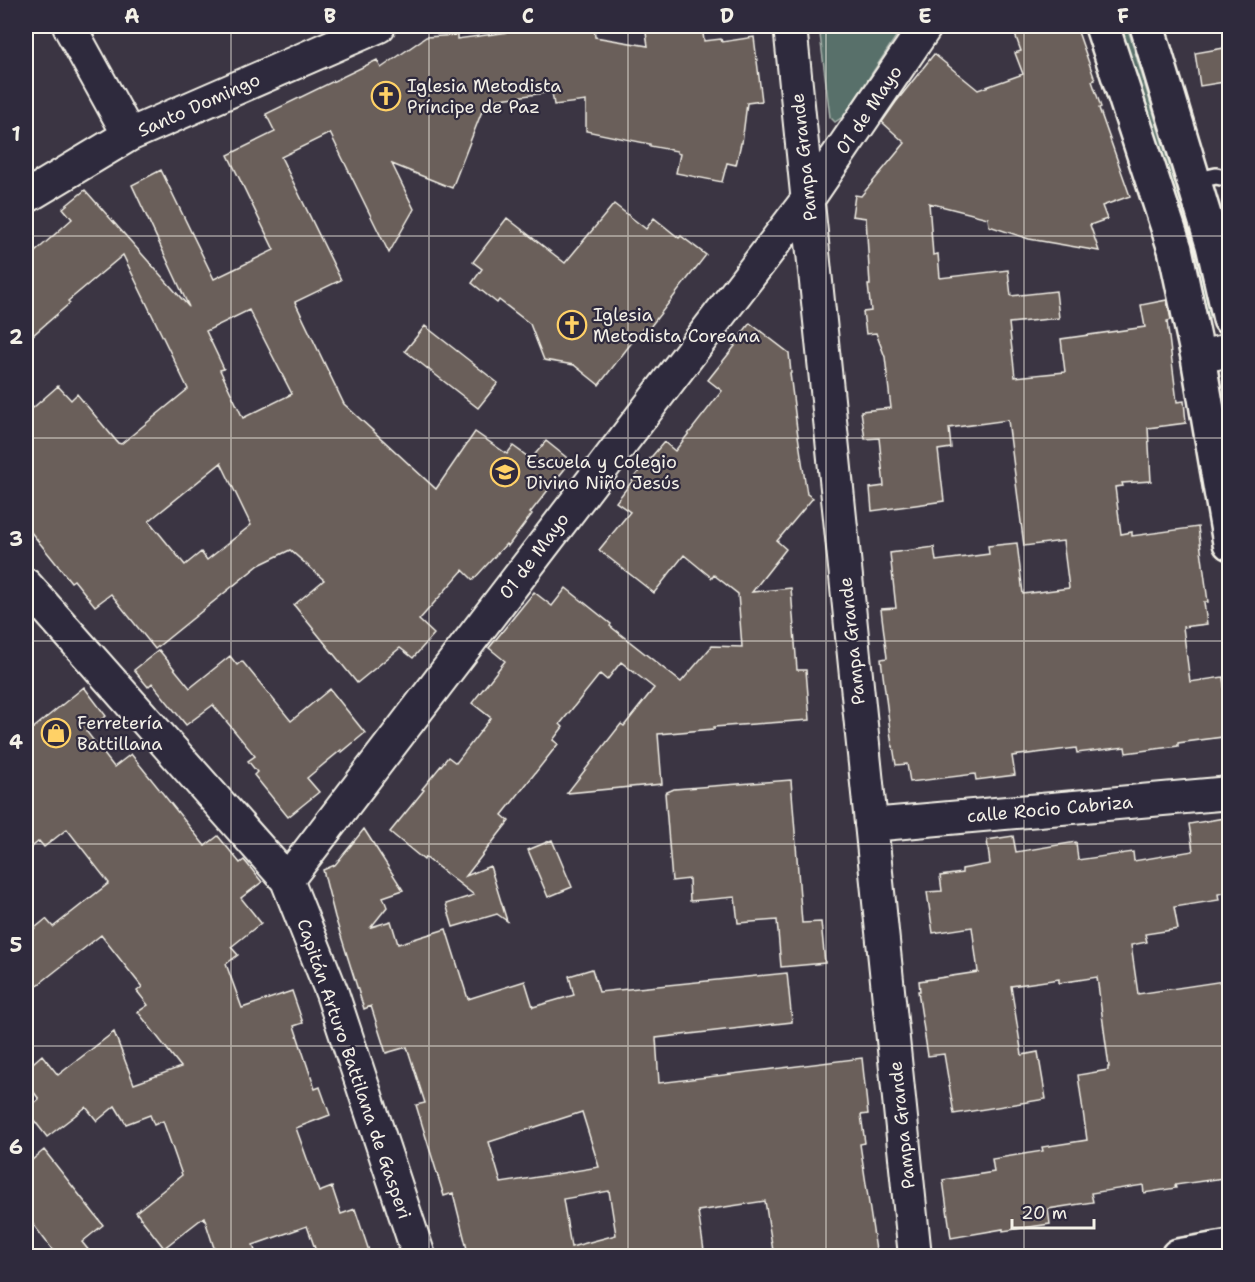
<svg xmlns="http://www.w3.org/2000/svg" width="1255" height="1282" viewBox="0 0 1255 1282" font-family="'Shantell Sans',sans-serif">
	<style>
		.green { fill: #59706a; stroke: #a6b0a9; stroke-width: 1.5 }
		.building { fill: #6b5f5a; stroke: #f4f1e8; stroke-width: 1.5; fill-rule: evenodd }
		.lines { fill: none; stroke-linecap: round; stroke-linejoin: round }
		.lane-casing { stroke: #f4f1e8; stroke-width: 20 }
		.street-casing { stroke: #f4f1e8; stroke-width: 36 }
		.secondary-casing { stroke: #f4f1e8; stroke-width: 38 }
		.lane { stroke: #2f2a3d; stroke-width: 15 }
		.street { stroke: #2f2a3d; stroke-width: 32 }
		.secondary { stroke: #2f2a3d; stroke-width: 33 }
		.grid { fill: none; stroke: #f4f1e8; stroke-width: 1.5; stroke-opacity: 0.55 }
		.labels { text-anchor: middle; stroke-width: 4.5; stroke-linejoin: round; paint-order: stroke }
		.poi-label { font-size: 18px; fill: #f4f1e8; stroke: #2f2a3d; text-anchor: start }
		.street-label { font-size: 18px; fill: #f4f1e8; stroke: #2f2a3d }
		.neatline { fill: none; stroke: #f4f1e8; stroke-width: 2 }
		.grid-label { font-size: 20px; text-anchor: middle; font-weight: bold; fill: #f4f1e8 }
	</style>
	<rect width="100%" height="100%" fill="#3b3543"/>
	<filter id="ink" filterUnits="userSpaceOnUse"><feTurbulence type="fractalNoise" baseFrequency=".0167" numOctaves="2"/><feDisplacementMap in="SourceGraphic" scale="12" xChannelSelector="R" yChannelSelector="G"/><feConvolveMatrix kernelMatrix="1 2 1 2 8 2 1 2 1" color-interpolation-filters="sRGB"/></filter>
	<g filter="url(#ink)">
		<path class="green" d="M819,26H903L844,116L835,122L830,117Z
			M1119,26H1127L1198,260L1210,316L1208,320L1206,321L1191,261Z"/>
		<path class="building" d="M569,26H594L595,37L648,46L645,26H702L704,41L721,39L722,42L754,37L762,101L747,103L742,143H741L736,165L727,163L722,182L676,173L680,154L677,153V151L650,146V144L586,131V101L554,105L552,92L486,101L452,188L392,164L414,209L389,253L330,133L281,157L341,280L295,302L344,404L436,489L475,432L507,454L513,446L531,459L546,441L571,461L530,513L532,514L508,546L506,544L473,580L463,570L419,620L434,634L413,658L400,648L357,683L294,605L324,580L290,550L259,565L155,649L111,594L95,606L74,580L71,582L26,526V414L58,386L71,400L77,394L118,443L121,444L188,389L123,255L68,301L70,303L26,341V260L72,219L63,208L85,190L189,307L132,185L161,170L214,279L274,250L228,155L275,132L266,114L377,60L381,68L426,37L457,35V39L539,28V30ZM249,310L292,394L243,418L220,370L224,369L206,331ZM221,463L251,525L207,560L201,552L185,565L149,521Z
			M1012,26H1076L1095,80L1092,81L1101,107L1099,108L1130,196L1102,206L1107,219L1090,225L1099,251L1029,239L989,226L988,218L929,203L933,255L938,254L940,278L1008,270L1011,296L1056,291L1059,318L1009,323L1015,377L1065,372L1061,339L1145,327L1141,305L1167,300L1171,320L1167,321L1177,402L1184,401L1186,423L1148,428L1151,481L1122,483L1123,486L1115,487L1121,534L1132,532V536L1198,527L1208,602H1204L1207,624L1183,627L1190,682L1223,677L1230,736L1178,743V746L1126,753L1125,747L1077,753L1076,748L1012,756L1015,775L976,780L975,774L910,782L907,764L896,765L893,746H892L881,659L887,658L881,609L896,608L890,553L934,547L936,561L989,554L988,546L1017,543L1023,594L1069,588L1063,541L1024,546L1008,420L949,428L951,448L938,450L944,501L872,511L870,488L884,486L879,438L865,439L861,411L891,408L885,357L876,333L866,334L863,312L871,311L868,285H870L866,218L852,216L855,195L861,196L905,143L882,122L896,102L934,54L978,90L1023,74L1015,53L1021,51Z
			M1230,47V81L1200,86L1195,53Z
			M614,204L646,229L654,218L679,238L681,236L706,255L647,331L643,328L599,385L574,365L544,360L530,324L499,300L497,303L472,283L482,269L473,262L507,218L565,263Z
			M750,323L789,353L791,373H790L797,429L807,494L813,498L777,541L786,549L752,592L791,588L797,670H806L810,720L714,727V729L658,734L662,784L567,793L621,724L624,726L654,688L621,662L607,680L600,674L560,724L563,727L553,740L558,744L502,815L509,821L466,876L490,866L507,921L497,914L453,927L446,904L474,895L425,857L424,860L390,832L424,790L422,789L448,757L456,763L491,718L472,703L505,661L489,648L534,592L552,606L566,588L611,624L610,626L681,682L712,646L742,647L738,594L714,575L712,578L684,555L654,593L599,550L630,512L616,502L636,476H635L664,442L675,451L722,391L708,380L735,346L733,345Z
			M425,326L498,383L478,408L405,351Z
			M159,650L190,688L230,656L237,665L242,661L291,721L330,689L365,733L342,752L341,750L307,778L319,792L288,817L254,775L257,772L248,761L255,756L213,705L186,725L152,683L148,687L134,670Z
			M84,687L106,716L86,731L114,767L131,754L205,846L218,836L240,863L244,860L262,882L241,898L261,923L231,947L238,955L226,964L242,1008L292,991L303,1023L294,1026L315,1089L320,1087L330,1115L296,1128L319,1192L332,1187L341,1214L355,1209L371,1257H318L307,1226L253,1245L257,1257H217L204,1217L164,1248L136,1212L182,1175L163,1121L154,1125L150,1115L126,1124L115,1106L97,1121L86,1107L47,1137L26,1110L39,1099L26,1082V1069L42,1055L58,1075L114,1032L134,1084L181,1067L138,1012L148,1005L137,991L142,987L101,935L34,988L26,977V935L46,919L53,927L109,883L67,829L44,847L39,841L26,852V734Z
			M791,780L802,923L821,922L825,963L781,967L777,920L738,923L735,897L690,901L689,879L672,881L665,793L674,789Z
			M1230,817V892L1218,894L1219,900L1174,907L1178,929L1145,934L1147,942L1131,945L1138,994L1230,980V1075L1224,1076L1230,1114V1177L1175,1185L1176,1188L1144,1193L1143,1185L1091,1193L1093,1202L1048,1209L1050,1224L1003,1231V1229L951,1238L943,1180L994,1172L992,1159L1043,1151L1042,1147L1087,1140L1078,1075L1108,1070V1067H1109L1097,977L1059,983V979L1011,986L1022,1055L1038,1052L1046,1099L954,1114L944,1054L928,1056L918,991H920L919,981L978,972L972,927L933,933L927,892L942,891L940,876L962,873V869L990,864L987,840L1013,836L1016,852L1076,842L1078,860L1133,852L1134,861L1193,851L1189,824Z
			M364,829L403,890L383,897L387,907L371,927L391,921L398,944L446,929L468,999L525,981L533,1007L574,995L569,976L592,969L599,992L787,973L792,1022L656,1038L659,1083L862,1058L868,1114L861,1115L865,1143L860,1144L877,1257H774L765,1201L698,1211L705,1257H469L453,1193L444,1196L416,1105L425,1103L407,1047L386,1053L371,1006L364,1009L335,917L323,870L335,865ZM582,1112L599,1167L501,1183L489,1142ZM609,1191L616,1235L571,1247L563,1199Z
			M552,840L572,887L548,897L528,850Z
			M44,1150L103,1225L82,1242L94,1257H58L26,1215V1165Z"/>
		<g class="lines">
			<g class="lane-casing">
				<path id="lane" d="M1194,181L1216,176L1230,179"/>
			</g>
			<g class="street-casing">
				<path id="street" d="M69,26L129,135
					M790,26L915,1256
					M26,197L129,135L379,26
					M1198,357L1230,350
					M26,585L287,880L332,993L419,1256
					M871,825L1230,793
					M287,880L808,199L926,26"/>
			</g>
			<g class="secondary-casing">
				<path id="secondary" d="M1102,26L1175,249L1198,357L1230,543
					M1147,26L1213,245L1230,319
					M1178,1256L1230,1247"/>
			</g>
			<use href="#lane" class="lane"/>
			<use href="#street" class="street"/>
			<use href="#secondary" class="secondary"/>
		</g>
	</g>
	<path class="grid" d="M231,26V1256M429,26V1256M628,26V1256M826,26V1256M1024,26V1256M26,236H1230M26,438H1230M26,641H1230M26,844H1230M26,1046H1230"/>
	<defs>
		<g id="church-ring" transform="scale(1.5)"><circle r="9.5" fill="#2f2a3d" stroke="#ffd166" stroke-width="1.5"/><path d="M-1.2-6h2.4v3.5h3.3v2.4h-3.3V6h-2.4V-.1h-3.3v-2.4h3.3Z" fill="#ffd166"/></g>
		<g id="school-ring" transform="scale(1.5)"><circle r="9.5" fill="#2f2a3d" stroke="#ffd166" stroke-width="1.5"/><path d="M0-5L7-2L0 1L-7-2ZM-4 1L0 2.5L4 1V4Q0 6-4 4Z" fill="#ffd166"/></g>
		<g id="shop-ring" transform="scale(1.5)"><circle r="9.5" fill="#2f2a3d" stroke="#ffd166" stroke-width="1.5"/><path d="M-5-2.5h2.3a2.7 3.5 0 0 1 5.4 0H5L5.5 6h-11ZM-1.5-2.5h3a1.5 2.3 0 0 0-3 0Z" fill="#ffd166"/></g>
	</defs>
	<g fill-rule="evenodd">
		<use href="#church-ring" x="386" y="96"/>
		<use href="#church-ring" x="572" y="325"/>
		<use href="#school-ring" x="505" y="472"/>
		<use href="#shop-ring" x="56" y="733"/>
	</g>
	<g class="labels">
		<g class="poi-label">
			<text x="407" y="92">Iglesia Metodista<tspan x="407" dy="21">Príncipe de Paz</tspan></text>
			<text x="593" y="321">Iglesia<tspan x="593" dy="21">Metodista Coreana</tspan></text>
			<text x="526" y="468">Escuela y Colegio<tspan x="526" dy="21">Divino Niño Jesús</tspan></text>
			<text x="77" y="729">Ferretería<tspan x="77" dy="21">Battillana</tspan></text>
		</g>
		<g class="street-label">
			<text transform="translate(199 105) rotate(-24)" y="6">Santo Domingo</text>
			<text transform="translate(869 110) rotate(-56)" y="6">01 de Mayo</text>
			<text transform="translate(804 157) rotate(-96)" y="6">Pampa Grande</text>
			<text transform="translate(534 556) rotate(-53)" y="6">01 de Mayo</text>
			<text transform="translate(852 641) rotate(-96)" y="6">Pampa Grande</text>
			<text transform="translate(1050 809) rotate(-5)" y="6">calle Rocio Cabriza</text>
			<text transform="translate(354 1069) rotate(71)" y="6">Capitán Arturo Battilana de Gasperi</text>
			<text transform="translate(902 1125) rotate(-96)" y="6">Pampa Grande</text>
		</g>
	</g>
	<rect width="1255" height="1282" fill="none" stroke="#2f2a3d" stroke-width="66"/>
	<path d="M1012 1219v9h82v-9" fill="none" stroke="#f4f1e8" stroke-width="3"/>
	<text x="1021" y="1219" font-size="18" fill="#f4f1e8" stroke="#2f2a3d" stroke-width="4.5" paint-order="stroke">20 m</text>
	<rect x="33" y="33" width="1189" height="1216" class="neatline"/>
	<g class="grid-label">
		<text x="132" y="23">A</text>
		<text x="330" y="23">B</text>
		<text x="528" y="23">C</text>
		<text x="727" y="23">D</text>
		<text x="925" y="23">E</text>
		<text x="1123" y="23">F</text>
		<text x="16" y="141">1</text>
		<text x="16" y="344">2</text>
		<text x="16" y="546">3</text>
		<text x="16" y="749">4</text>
		<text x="16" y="952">5</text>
		<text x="16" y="1154">6</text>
	</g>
</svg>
